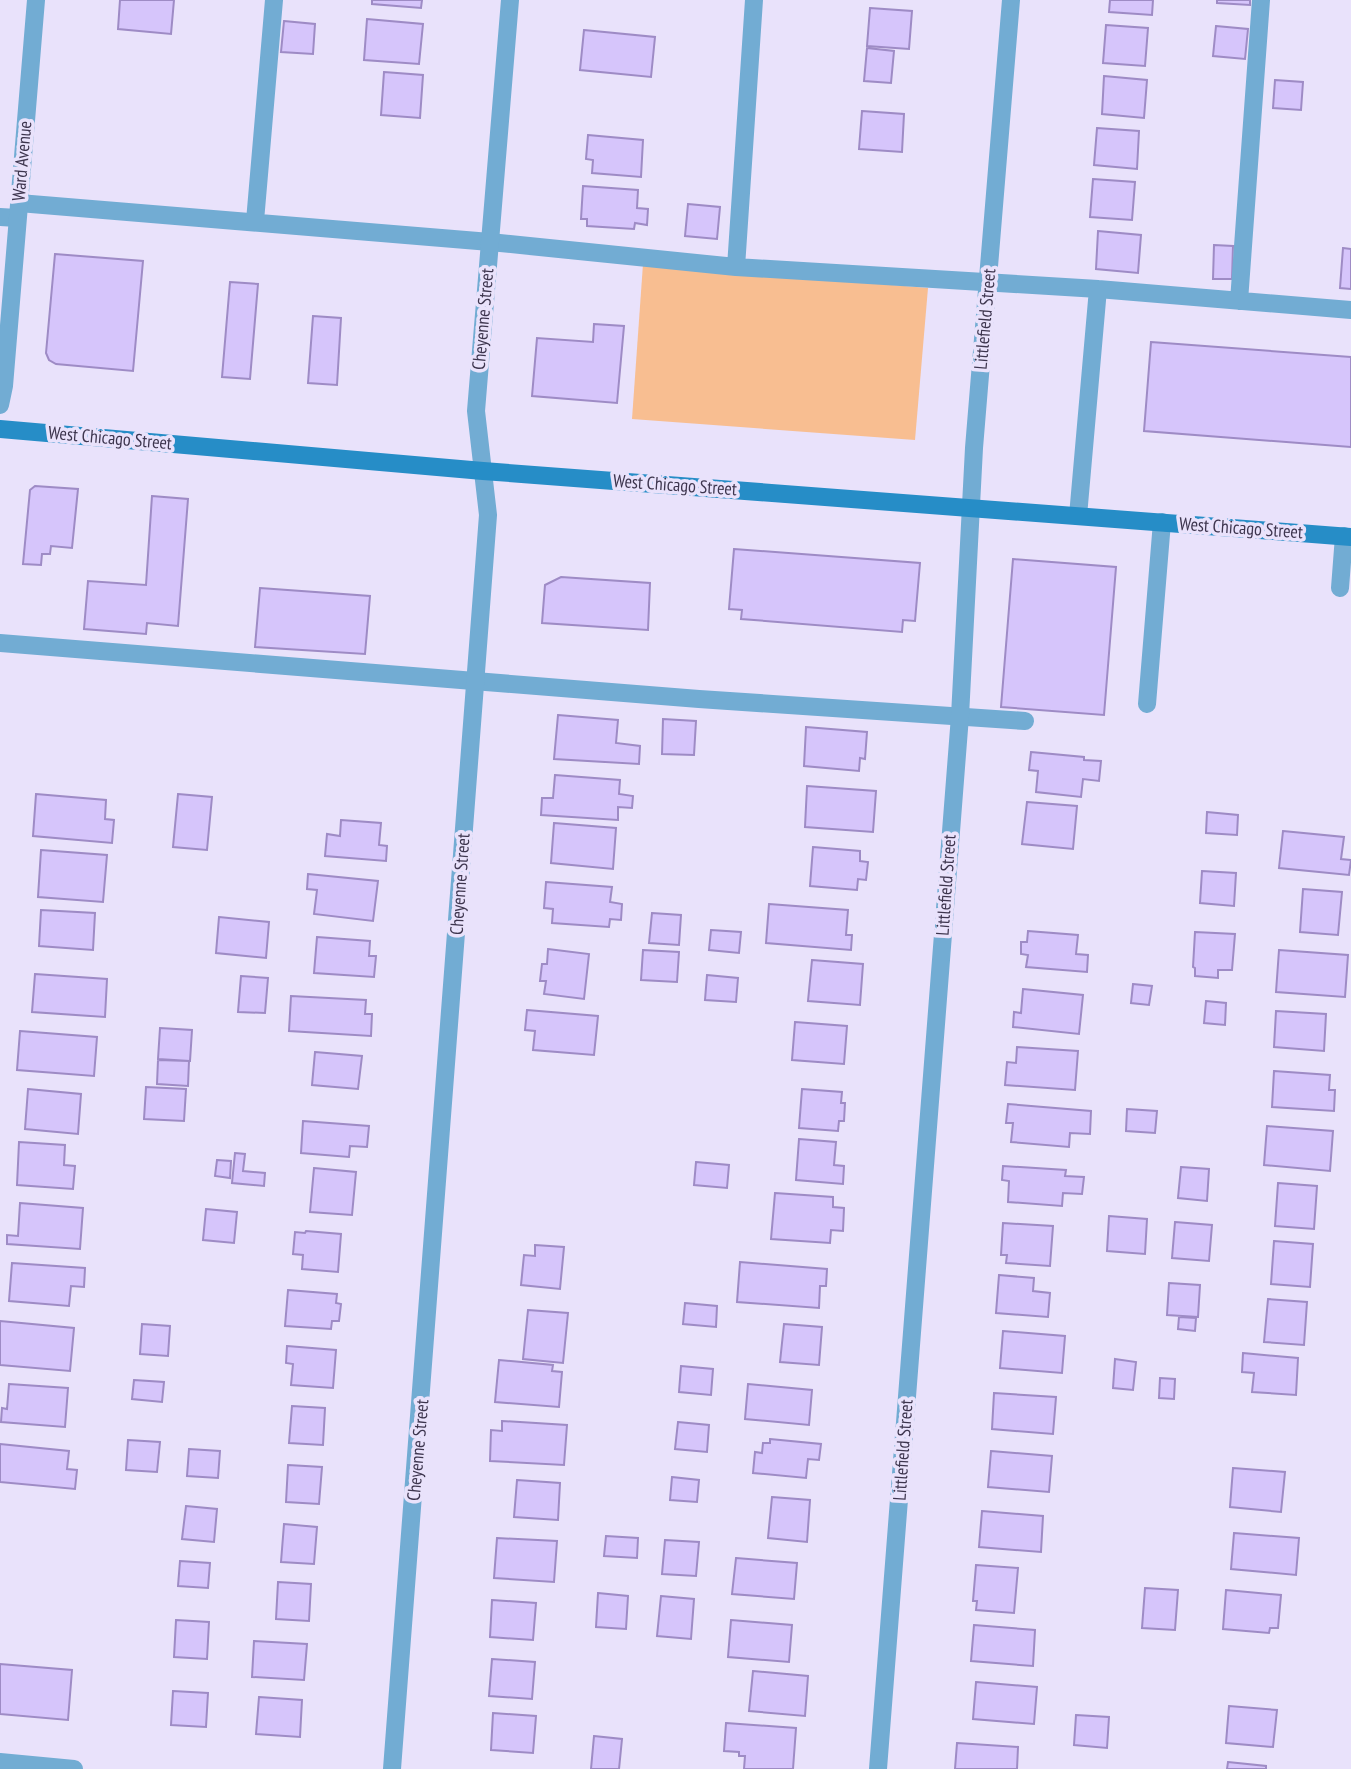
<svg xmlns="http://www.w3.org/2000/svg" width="1351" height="1769" viewBox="0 0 1351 1769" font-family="'PT Sans Narrow',sans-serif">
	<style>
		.green { fill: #f8be91 }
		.building { fill: #d6c5fb; stroke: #9e8bc5; stroke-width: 2 }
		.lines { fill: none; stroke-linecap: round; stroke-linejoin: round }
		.lane { stroke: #72acd3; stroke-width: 18 }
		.street { stroke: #72acd3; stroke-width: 18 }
		.secondary { stroke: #268dc7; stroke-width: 18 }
		.labels { text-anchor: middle; stroke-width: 7; stroke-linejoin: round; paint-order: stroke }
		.street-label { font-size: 18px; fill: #3d354e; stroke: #e9e2fb }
	</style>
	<rect width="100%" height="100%" fill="#e9e2fb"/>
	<path class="green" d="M643,264L928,288L915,440L632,419Z"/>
	<path class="building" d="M120,0H174L171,34L118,29Z
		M372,0H422L421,8L372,4Z
		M1110,0H1153L1152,15L1109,12Z
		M1217,0H1250V5L1217,3Z
		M870,8L912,11L909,49L867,46Z
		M367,19L423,24L419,64L364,60Z
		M284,21L315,24L313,54L281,52Z
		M1106,25L1148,28L1145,66L1103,63Z
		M1216,26L1248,29L1245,59L1213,56Z
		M584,30L655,37L651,77L580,70Z
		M867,48L894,51L891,83L864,81Z
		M384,72L423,75L420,118L381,115Z
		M1104,76L1147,80L1144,118L1102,114Z
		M1275,80L1303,82L1301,110L1273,108Z
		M862,111L904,114L902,152L859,149Z
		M1097,128L1139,131L1137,169L1094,165Z
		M588,135L643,140L641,177L592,173L593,160L586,159Z
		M1093,179L1135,182L1132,220L1090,217Z
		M583,186L638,190L637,208L648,209L647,225L635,223L634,229L587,226V219H581Z
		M688,204L720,207L717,239L685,236Z
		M1098,231L1141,235L1138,273L1096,269Z
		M1214,245L1233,246L1232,279H1213Z
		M1343,248L1351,249V289L1340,288Z
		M55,254L143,261L133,371L56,364L49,360L46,353Z
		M230,282L258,284L250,379L222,377Z
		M313,316L341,318L337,385L308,383Z
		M594,324L624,326L617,403L532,396L537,338L593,342Z
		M1151,342L1351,357V447L1144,431Z
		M35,486L78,489L72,548L51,546L50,554H42L41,565L23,564L30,490Z
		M152,496L188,499L178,626L147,623L146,634L84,629L88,581L146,585Z
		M734,549L920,563L915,621L903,620L902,632L741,619L742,610L729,609Z
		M1013,559L1116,567L1104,715L1001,707Z
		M561,577L650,583L648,630L542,623L545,585Z
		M260,588L370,596L365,654L255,647Z
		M558,715L618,720L616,743L640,746L639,764L554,759Z
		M663,719L696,721L694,755L662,754Z
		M806,727L867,732L865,759L860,758L859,771L804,766Z
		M1031,752L1084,757V760L1101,761L1099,781L1083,779L1081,797L1036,792L1038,771L1029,770Z
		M555,775L620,780L619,794L633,796L632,808L618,807V820L541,815L542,798H553Z
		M807,786L876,791L873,832L805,827Z
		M36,794L106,800L105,819L114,820L112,843L33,836Z
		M178,794L212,797L207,850L173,847Z
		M1027,802L1077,806L1073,849L1022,844Z
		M1207,812L1238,815L1237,835L1206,833Z
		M341,820L381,823L379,845L387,846L386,861L325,856L327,834L340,836Z
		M554,823L616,828L613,869L551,863Z
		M1283,831L1344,837L1341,859L1351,860L1349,875L1279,868Z
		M813,847L860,851V861L868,862L866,880L858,879L857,890L810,886Z
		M41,850L107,855L103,902L38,897Z
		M1202,871L1236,873L1234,906L1200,903Z
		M308,874L378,881L373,921L314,914L317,890L307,889Z
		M546,882L612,887L610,902L622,904L621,920L610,919L609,927L552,923L553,909L544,908Z
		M1303,889L1342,892L1338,935L1300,932Z
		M769,904L848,910L846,935H852L851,950L766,943Z
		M41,910L95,913L93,950L39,946Z
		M652,913L681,915L679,945L649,943Z
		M219,917L269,922L266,958L216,953Z
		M711,930L741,932L739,953L709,950Z
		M1028,931L1078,935L1076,954L1088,955L1087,972L1026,967L1028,955L1021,954V942H1027Z
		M1195,932L1235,934L1232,970H1218V978L1195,976V968L1193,967Z
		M317,937L370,941L369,956H376L374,977L314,973Z
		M548,949L589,954L584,999L544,994L546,981H540L542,964H547Z
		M643,950L679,952L677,982L641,980Z
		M1279,950L1348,955L1345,997L1276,992Z
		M812,960L863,964L860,1005L808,1001Z
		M35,974L107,979L105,1017L32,1012Z
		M707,975L738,978L736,1002L705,1000Z
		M241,976L268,978L265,1013L238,1012Z
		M1133,984L1152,986L1149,1005L1131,1003Z
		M1023,989L1083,995L1079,1034L1013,1027L1014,1012L1021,1013Z
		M291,996L366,1000L365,1014H372L371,1036L289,1031Z
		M1206,1001L1226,1003L1225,1025L1204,1023Z
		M527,1010L598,1016L594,1055L533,1050L535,1031L525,1030Z
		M1276,1011L1326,1014L1324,1051L1274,1047Z
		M795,1022L847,1026L844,1064L792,1060Z
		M160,1028L192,1030L190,1061L158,1059Z
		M20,1031L97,1037L94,1076L17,1070Z
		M1017,1047L1078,1051L1075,1090L1005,1085L1007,1062L1016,1063Z
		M315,1052L362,1056L358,1089L312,1085Z
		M158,1060L189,1061L188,1086L157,1084Z
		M1274,1071L1330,1075L1329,1090H1335L1334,1111L1272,1107Z
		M146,1087L186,1089L184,1121L144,1119Z
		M28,1089L81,1094L78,1134L25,1129Z
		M802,1089L842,1092L841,1103H845L844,1121H839L838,1131L799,1128Z
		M1008,1104L1091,1111L1090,1134L1070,1133L1069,1147L1011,1142L1013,1123H1006Z
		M1127,1109L1157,1111L1155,1133L1126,1131Z
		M303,1121L369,1126L367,1147L350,1146L349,1157L301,1153Z
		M1267,1126L1333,1131L1330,1171L1264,1165Z
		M799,1139L836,1142L834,1165L844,1166L843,1184L796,1180Z
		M19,1142L65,1145L64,1165L75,1166L73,1189L17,1185Z
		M235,1153L245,1154L243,1171L265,1173L264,1186L232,1183Z
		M217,1160L231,1161L230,1178L215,1176Z
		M696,1162L729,1165L727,1188L694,1185Z
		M1003,1166L1066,1170L1065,1176L1084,1177L1082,1194L1063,1193L1062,1206L1008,1202L1009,1181L1002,1180Z
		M1181,1167L1209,1169L1207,1201L1178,1198Z
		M314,1168L356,1172L352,1215L310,1212Z
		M1278,1183L1317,1186L1314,1229L1275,1226Z
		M775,1193L833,1197V1207L844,1208L843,1231L831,1230L830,1243L771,1239Z
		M20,1203L83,1208L80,1249L7,1244V1235L18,1236Z
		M206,1209L237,1212L234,1243L203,1240Z
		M1109,1216L1147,1219L1145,1254L1107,1251Z
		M1175,1222L1212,1225L1209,1261L1172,1258Z
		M1003,1223L1053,1226L1050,1266L1006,1263L1007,1255H1001Z
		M306,1231L341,1234L338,1272L302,1269L303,1255L293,1254L295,1232L305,1233Z
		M1274,1241L1313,1244L1310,1287L1271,1284Z
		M535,1245L564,1247L560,1289L521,1285L524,1255L535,1256Z
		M740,1262L827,1269L826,1286H820L819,1308L737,1302Z
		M12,1263L85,1268L84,1287L71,1286L69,1306L9,1301Z
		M999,1275L1034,1278L1033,1291L1050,1293L1048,1317L996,1313Z
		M1169,1283L1200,1285L1198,1317L1167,1315Z
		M288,1290L337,1294L336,1303L341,1304L339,1321H332L331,1329L285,1326Z
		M1268,1299L1307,1302L1304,1345L1264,1342Z
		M685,1303L717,1306L716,1327L683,1324Z
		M528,1310L568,1313L563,1363L523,1359Z
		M1179,1317L1196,1318L1195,1331L1178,1329Z
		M0,1321L74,1328L70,1371L0,1365Z
		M142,1324L170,1326L168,1356L140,1354Z
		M784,1324L822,1327L819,1365L780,1362Z
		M1003,1331L1065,1336L1062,1373L1000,1368Z
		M287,1346L336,1350L333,1388L291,1385L293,1364L286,1363Z
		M1243,1353L1298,1358L1296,1395L1252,1392L1254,1373L1242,1372Z
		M1115,1359L1136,1362L1133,1390L1113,1388Z
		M499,1360L553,1365L552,1371L562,1372L559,1407L495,1402Z
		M681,1366L713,1369L711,1395L679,1392Z
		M1160,1378L1175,1379L1174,1399L1159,1398Z
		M134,1380L164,1382L162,1402L132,1399Z
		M9,1384L68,1388L65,1427L1,1422L2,1408L7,1409Z
		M748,1384L812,1390L809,1425L745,1419Z
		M994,1393L1056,1397L1053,1434L992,1429Z
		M292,1406L325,1408L323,1445L289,1443Z
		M502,1421L567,1425L564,1465L490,1461L491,1430L502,1431Z
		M678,1422L709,1425L707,1452L675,1449Z
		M770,1439L821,1444L819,1460L808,1459L806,1478L753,1473L755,1452L762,1453L763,1443H770Z
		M128,1440L160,1442L157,1472L126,1470Z
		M0,1444L69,1451L67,1469L77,1470L75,1489L0,1482Z
		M189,1449L220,1451L218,1478L187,1476Z
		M991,1451L1052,1456L1049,1492L988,1487Z
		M288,1465L322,1467L319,1504L286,1502Z
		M1233,1468L1285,1472L1281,1512L1230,1507Z
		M672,1477L699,1480L697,1502L670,1500Z
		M517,1480L560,1483L558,1520L514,1517Z
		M772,1497L810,1500L807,1542L768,1538Z
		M186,1506L217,1509L214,1542L182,1539Z
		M982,1511L1043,1516L1041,1552L979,1547Z
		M284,1524L317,1527L314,1564L281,1562Z
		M1234,1533L1299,1538L1296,1575L1231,1569Z
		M606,1536L638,1538L637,1558L604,1556Z
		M497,1538L557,1541L554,1582L494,1578Z
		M665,1540L699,1542L696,1576L662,1574Z
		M736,1558L797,1563L794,1599L732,1594Z
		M180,1561L210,1563L208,1588L178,1586Z
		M976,1565L1018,1568L1014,1613L976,1610L977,1601H973Z
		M278,1582L311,1584L309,1621L276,1619Z
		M1145,1588L1178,1590L1175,1630L1142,1628Z
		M1226,1590L1281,1595L1278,1628H1270L1269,1633L1223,1629Z
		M598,1593L628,1596L626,1629L596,1627Z
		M661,1596L694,1599L691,1639L657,1636Z
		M492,1600L536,1603L533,1640L490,1637Z
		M176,1620L209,1622L207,1659L174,1657Z
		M731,1620L792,1625L789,1662L728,1657Z
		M974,1625L1035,1630L1033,1666L971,1661Z
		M254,1641L307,1644L304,1680L252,1677Z
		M492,1659L535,1662L532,1699L489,1696Z
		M0,1664L72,1670L68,1720L0,1714Z
		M753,1671L808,1676L805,1716L749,1711Z
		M976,1682L1037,1687L1034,1724L973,1719Z
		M173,1691L208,1693L206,1727L171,1725Z
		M259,1697L302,1700L300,1737L256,1734Z
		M1229,1706L1277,1710L1273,1747L1226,1743Z
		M493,1713L536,1716L533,1753L491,1750Z
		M1076,1715L1109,1717L1107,1748L1074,1745Z
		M726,1723L796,1728L793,1769H744L745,1756H739V1752L724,1751Z
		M594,1736L622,1739L619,1769H591Z
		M957,1743L1018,1747L1017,1769H955Z
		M1228,1762L1266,1766V1769H1227Z"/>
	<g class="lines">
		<path class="lane" d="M19,203L490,242L736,267L1098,289L1351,310
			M0,217L17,218
			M255,221L274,0
			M736,267L754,0
			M1239,301L1261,0
			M1078,516L1098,289
			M1340,588L1344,536
			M0,643L699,699L1025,721
			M1147,704L1162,522"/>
		<path class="street" d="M0,405L4,386L36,0
			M0,1762L74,1769
			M392,1769L488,515L476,411L510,0
			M878,1769L960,716L974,448L1011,0"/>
		<path class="secondary" d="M0,429L483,471L1351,537"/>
	</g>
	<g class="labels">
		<g class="street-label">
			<text transform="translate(22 161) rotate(-85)" y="6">Ward Avenue</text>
			<text transform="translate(483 319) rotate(-85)" y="6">Cheyenne Street</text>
			<text transform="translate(985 319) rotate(-85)" y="6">Littlefield Street</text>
			<text transform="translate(110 438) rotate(5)" y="6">West Chicago Street</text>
			<text transform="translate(675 485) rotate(4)" y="6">West Chicago Street</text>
			<text transform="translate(1241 528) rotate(4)" y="6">West Chicago Street</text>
			<text transform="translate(460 884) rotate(-86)" y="6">Cheyenne Street</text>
			<text transform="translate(946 885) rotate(-86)" y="6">Littlefield Street</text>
			<text transform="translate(418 1450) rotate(-85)" y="6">Cheyenne Street</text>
			<text transform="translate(903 1450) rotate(-86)" y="6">Littlefield Street</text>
		</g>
	</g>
</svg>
